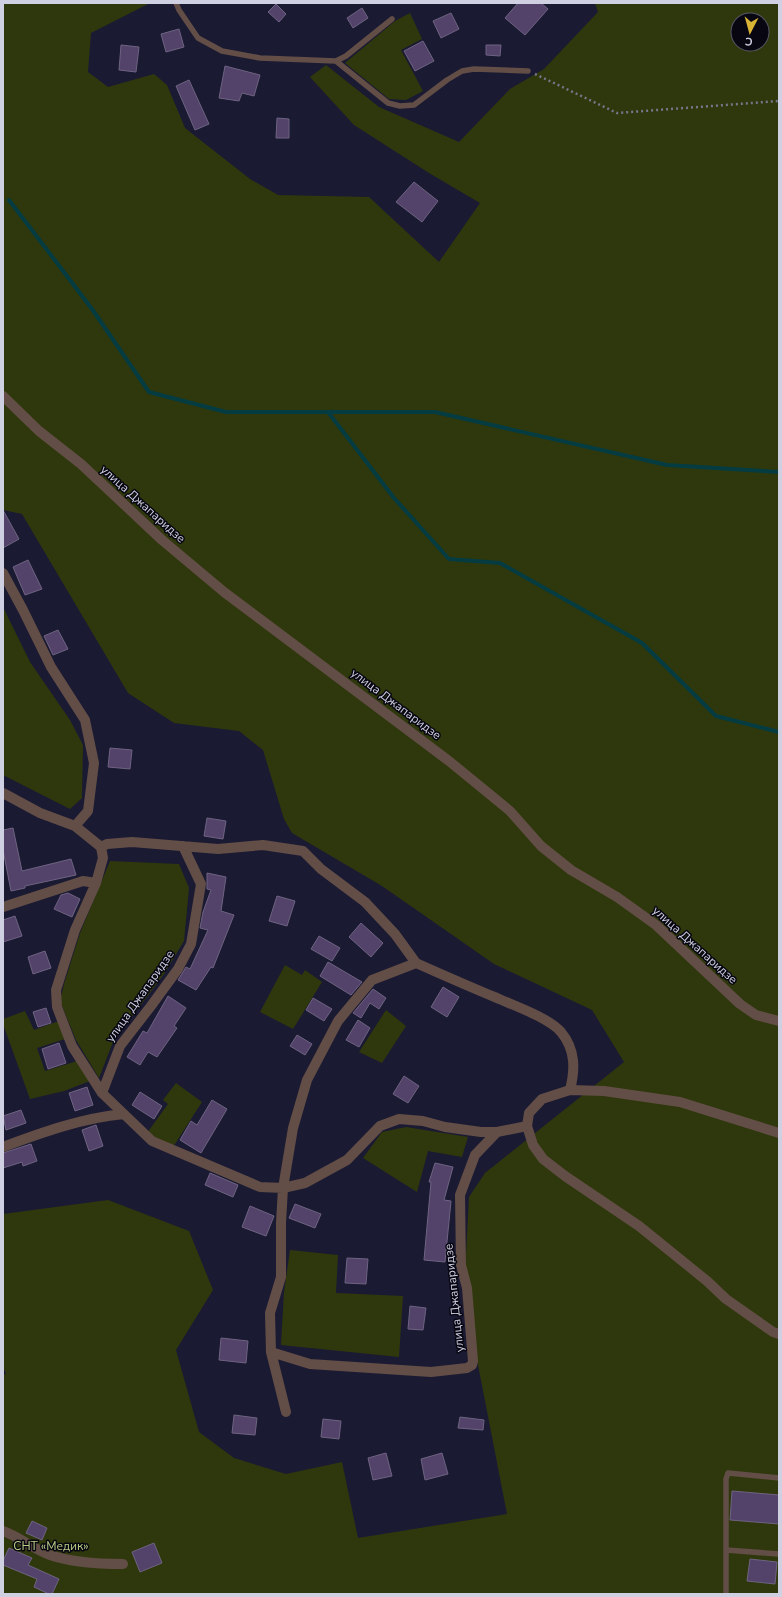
<svg xmlns="http://www.w3.org/2000/svg" width="782" height="1597" viewBox="0 0 782 1597" font-family="'Nunito Sans',sans-serif">
	<style>
		.green { fill: #2f380c; fill-rule: evenodd }
		.lines { fill: none; stroke-linecap: round; stroke-linejoin: round }
		.stream { stroke: #043c42; stroke-width: 4 }
		.building { fill: #53436b; stroke: #6e6380 }
		.path { stroke: #76768b; stroke-width: 2.5; stroke-dasharray: 2 3; stroke-linecap: butt }
		.service { stroke: #624e46; stroke-width: 5.5 }
		.minor { stroke: #624e46; stroke-width: 10 }
		.tertiary { stroke: #624e46; stroke-width: 10 }
		.labels { text-anchor: middle; stroke-width: 3; stroke-linejoin: round; paint-order: stroke }
		.street-label { font-size: 12px; fill: #cfd0e2; stroke: #070611 }
		.park-label { font-size: 12px; fill: #bace86; stroke: #070611 }
	</style>
	<rect width="100%" height="100%" fill="#1b1a33"/>
	<path class="green" d="M3,3H150L91,33L88,72L108,87L154,74L167,85L185,128L250,179L278,195L369,197L439,262L480,203L429,173L354,125L310,77L326,65L379,107L459,142L510,89L544,69L598,12L595,3H779V1594H3V1375L6,1374L3,1367V1214L108,1200L189,1231L213,1290L176,1350L199,1432L234,1458L286,1474L342,1462L358,1538L507,1514L464,1293L469,1197L485,1173L624,1062L592,1010L494,964L382,886L292,833L284,819L263,750L239,731L174,723L128,693L22,514L3,510ZM738,20H762V44H738Z
		M410,13L422,39L401,50L423,91L406,100L389,99L345,63L395,21Z
		M3,607L30,662L70,720L83,745L82,798L70,809L3,775Z
		M110,861L179,864L189,888L184,941L164,974L113,1042L99,1078L76,1040L60,1001L64,984L80,933Z
		M285,965L302,975L305,970L322,982L293,1029L260,1012Z
		M386,1010L406,1026L382,1063L359,1052Z
		M25,1011L34,1030L59,1021L65,1039L37,1048L45,1071L77,1061L90,1081L64,1091L30,1099L3,1024V1019Z
		M176,1083L202,1102L173,1147L147,1133L168,1104L163,1100Z
		M406,1127L468,1137L462,1157L428,1151L417,1192L363,1158L382,1132Z
		M290,1250L338,1255L336,1293L403,1296L399,1357L281,1345L284,1292Z"/>
	<g class="lines">
		<path class="stream" d="M9,200L92,309L149,392L226,412H435L667,465L779,472
			M328,412L394,498L449,559L500,563L642,643L716,716L779,732"/>
	</g>
	<path class="building" d="M518,3H541L548,9L525,35L505,18Z
		M276,4L286,14L279,22L268,12Z
		M362,8L368,18L353,28L347,18Z
		M451,13L459,29L441,38L433,21Z
		M179,29L184,47L166,52L161,34Z
		M423,41L434,61L415,71L404,51Z
		M121,45L139,47L136,72L119,70Z
		M486,45H501L500,56L486,55Z
		M225,66L260,75L254,96L242,93L239,101L219,98Z
		M189,80L209,124L195,130L176,86Z
		M277,118L289,119V138H276Z
		M414,182L438,201L422,222L396,202Z
		M3,510L19,539L3,548Z
		M28,560L42,589L25,595L13,567Z
		M58,630L68,649L53,655L44,636Z
		M110,748L132,750L130,769L108,767Z
		M207,818L226,821L223,839L204,836Z
		M13,828L22,871L71,859L76,875L25,886V888L11,891L3,850V830Z
		M207,873L226,877L221,911L234,915L213,968L211,967L196,990L178,980L186,967L190,969L208,930L200,928L203,912L211,890L207,889Z
		M68,893L80,899L72,917L54,909L61,895Z
		M277,896L295,901L287,926L269,921Z
		M15,916L22,936L3,942V920Z
		M361,923L383,943L371,957L349,937Z
		M319,936L340,948L332,961L311,949Z
		M45,951L51,968L33,974L28,957Z
		M328,962L362,982L351,995L320,976Z
		M443,987L459,997L447,1017L431,1007Z
		M373,989L386,998L379,1009L370,1003L361,1018L353,1013Z
		M168,996L186,1008L174,1026L177,1028L157,1057L148,1052L140,1065L127,1057L143,1031L147,1033Z
		M313,998L332,1009L324,1021L306,1010Z
		M46,1008L51,1023L38,1027L33,1012Z
		M358,1020L370,1028L359,1047L346,1040Z
		M297,1035L312,1044L305,1055L290,1046Z
		M59,1043L66,1063L48,1069L42,1049Z
		M404,1076L419,1086L408,1103L393,1094Z
		M87,1087L93,1105L75,1111L69,1093Z
		M140,1092L162,1106L154,1119L132,1105Z
		M212,1100L227,1109L201,1153L180,1140L191,1121L197,1125Z
		M21,1110L26,1123L6,1130L3,1116Z
		M96,1125L103,1146L89,1151L82,1130Z
		M31,1144L37,1161L23,1166L22,1162L3,1168V1153Z
		M435,1163L453,1167L444,1200L451,1201L445,1262L424,1260L431,1182H429Z
		M210,1173L238,1185L233,1197L205,1185Z
		M295,1204L321,1214L315,1228L289,1218Z
		M250,1206L274,1216L266,1236L242,1227Z
		M347,1258L368,1259L366,1284L345,1283Z
		M410,1306L426,1308L423,1330L408,1329Z
		M221,1338L248,1341L246,1363L219,1360Z
		M234,1415L257,1418L255,1435L232,1433Z
		M460,1417L484,1420L483,1430L458,1428Z
		M323,1419L341,1421L339,1439L321,1437Z
		M386,1453L392,1476L373,1480L368,1458Z
		M442,1453L448,1474L425,1480L421,1459Z
		M732,1491L779,1495V1524L730,1520Z
		M32,1521L47,1528L42,1540L26,1533Z
		M154,1543L162,1563L140,1572L132,1552Z
		M9,1548L32,1558L28,1565L59,1579L52,1594H49L34,1587L37,1579L3,1565V1561Z
		M750,1559L777,1562L775,1584L747,1581Z"/>
	<g class="lines">
		<path class="path" d="M535,74L617,113L779,101"/>
		<path class="service" d="M176,3L179,10L198,38L222,51L260,58L336,61L346,56L392,19
			M336,61L388,103L400,106L414,105L447,80L462,71L474,69L528,71
			M779,1478L728,1473L726,1479V1550L779,1554
			M726,1594V1550"/>
		<path class="minor" d="M3,573L23,610L51,667L85,720L94,763L88,811L75,826L101,847L103,858L96,883
			M3,793L40,813L75,826
			M101,847L107,844L132,842L218,849L263,845L303,851L321,869L365,902L395,934L416,963
			M3,907L83,881L96,883L75,930L56,990L57,1007L72,1046L102,1093L152,1141L260,1187L283,1188L305,1183L347,1160L380,1126L399,1119L423,1121L445,1127L481,1132H497L527,1126
			M102,1093L120,1046L151,1006L178,969L191,944L201,884L183,846
			M3,1147C43,1132 82,1118 124,1114
			M271,1352L310,1364L431,1372L467,1368L472,1365L473,1361L467,1288L461,1265L460,1195L475,1155L497,1132
			M286,1412L271,1352L270,1313L281,1277V1223L283,1188L293,1128L307,1080L338,1021L372,980L416,963C443,975 470,987 497,998C515,1006 549,1018 561,1032C576,1050 575,1070 570,1090
			M3,1531C20,1537 33,1549 50,1555C73,1563 99,1564 123,1564"/>
		<path class="tertiary" d="M3,396L39,431L81,464L162,540L224,592L449,761L510,811L541,846L571,870L617,897L656,925L740,1004L756,1015L779,1021
			M779,1133L680,1102L604,1091L570,1090L542,1099L529,1113L527,1126L533,1145L543,1159L565,1176L639,1226L707,1281L726,1299L773,1332L779,1334"/>
	</g>
	<g class="labels">
		<g class="street-label">
			<text transform="translate(143 504) rotate(42)" y="4">улица Джапаридзе</text>
			<text transform="translate(396 704) rotate(37)" y="4">улица Джапаридзе</text>
			<text transform="translate(695 945) rotate(42)" y="4">улица Джапаридзе</text>
			<text transform="translate(140 996) rotate(-55)" y="4">улица Джапаридзе</text>
			<text transform="translate(454 1298) rotate(-96)" y="4">улица Джапаридзе</text>
		</g>
		<g class="park-label">
			<text x="51" y="1550">СНТ «Медик»</text>
		</g>
	</g>
	<rect width="782" height="1597" fill="none" stroke="#cfd0e2" stroke-width="8"/>
	<g transform="translate(750 32) rotate(186)"><circle r="19" fill="#070611" stroke="#575765"/>
	<path d="M0-3L7 15L0 10L-7 15Z" fill="#d9b334"/>
	<text y="-6" font-size="11" font-weight="bold" text-anchor="middle" fill="#cfd0e2">С</text>
	</g>
</svg>
